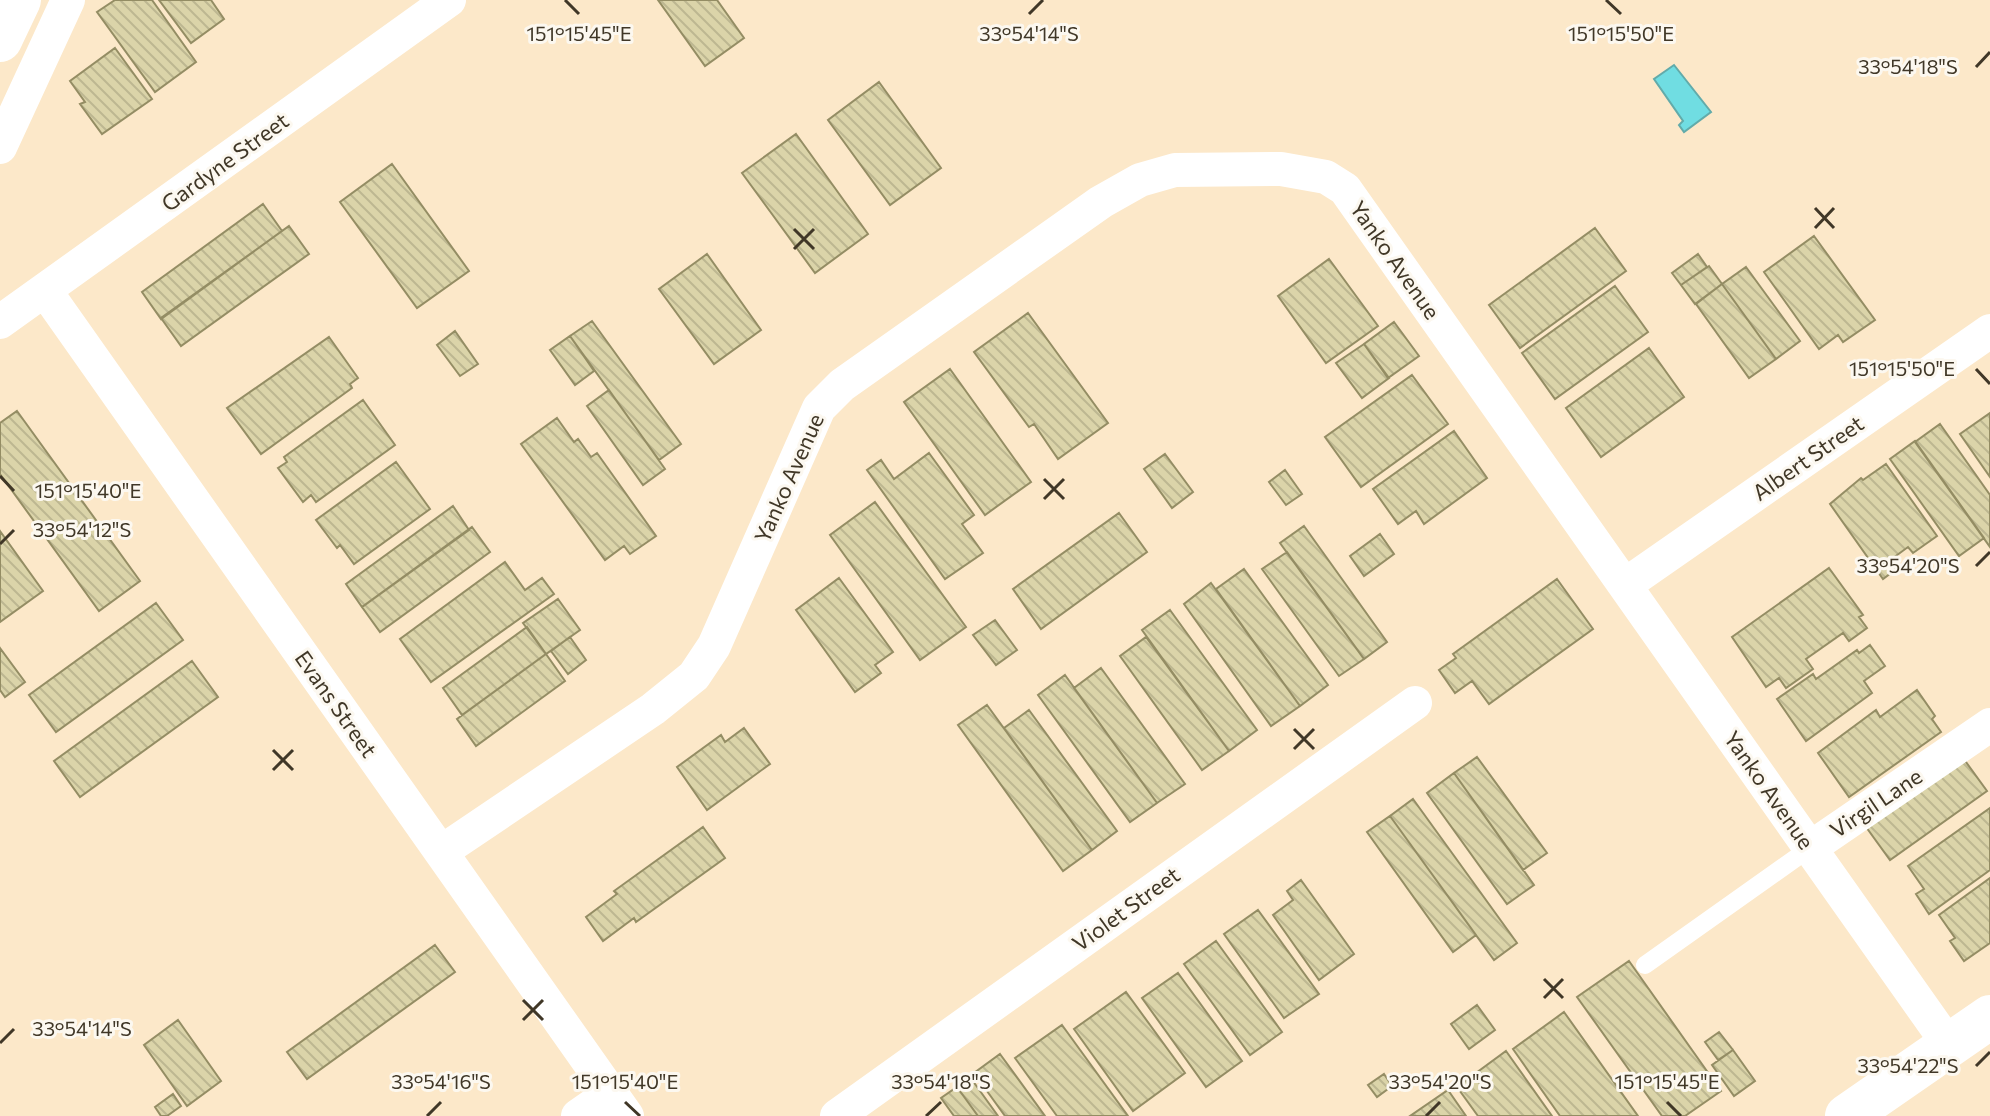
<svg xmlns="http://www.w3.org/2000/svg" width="1990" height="1116" viewBox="0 0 1990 1116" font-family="Commissioner,sans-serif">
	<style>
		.water { fill: #70dde2; stroke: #62abaa; stroke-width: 2 }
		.building { fill: url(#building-back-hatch); stroke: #948d64; stroke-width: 2 }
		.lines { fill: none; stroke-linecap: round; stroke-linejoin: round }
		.lane { stroke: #fff; stroke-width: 18 }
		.street { stroke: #fff; stroke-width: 34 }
		.secondary { stroke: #fff; stroke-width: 44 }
		.ticks { fill: none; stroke: #403727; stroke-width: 3 }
		.labels { text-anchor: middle; stroke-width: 6; stroke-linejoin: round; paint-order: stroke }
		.street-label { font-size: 22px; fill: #403727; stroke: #fcf8f0 }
		.ticks-label { font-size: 20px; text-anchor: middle; fill: #403727; stroke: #fcf8f0; stroke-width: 6; stroke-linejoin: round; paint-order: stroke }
	</style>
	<defs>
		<pattern id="building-back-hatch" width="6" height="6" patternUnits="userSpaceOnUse" patternTransform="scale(2)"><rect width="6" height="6" fill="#dbd4a9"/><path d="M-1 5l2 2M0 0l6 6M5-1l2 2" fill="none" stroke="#bdb791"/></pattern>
	</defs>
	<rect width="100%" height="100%" fill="#fce8c9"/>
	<path class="water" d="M1674,65L1711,112L1684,132L1679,125L1683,121L1654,79Z"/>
	<path class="building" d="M115,0H152L196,62L155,92L97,12Z
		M159,0H211L224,19L191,43Z
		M658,0H717L744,38L705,66Z
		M115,48L152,99L102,134L80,104L85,102L70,81Z
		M879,82L941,168L890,205L828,120Z
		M796,134L868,234L815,273L742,173Z
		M392,164L469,271L417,308L340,202Z
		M263,204L282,231L161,319L142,292Z
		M289,226L309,254L181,346L161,318Z
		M1595,228L1626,271L1520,348L1489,305Z
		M1814,236L1875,320L1843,342L1838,335L1819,349L1764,272Z
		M707,254L761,330L714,364L659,289Z
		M1698,254L1707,267L1681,285L1672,273Z
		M1329,259L1378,326L1326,363L1278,296Z
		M1709,266L1722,284L1695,304L1681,285Z
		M1746,267L1800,341L1776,359L1722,284Z
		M1722,284L1776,359L1749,378L1696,304Z
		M1615,286L1648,332L1555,399L1522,353Z
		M1028,313L1108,423L1058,459L1034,424L1029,427L974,352Z
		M592,321L681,444L659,460L570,336Z
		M1394,322L1419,356L1388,378L1364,344Z
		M455,331L478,364L460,376L437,345Z
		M570,336L594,371L575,385L550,350Z
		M329,337L358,378L350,384L352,388L261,454L227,408Z
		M1364,344L1389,378L1362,398L1336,363Z
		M1649,348L1684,397L1601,457L1566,408Z
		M950,369L1031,482L985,515L904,402Z
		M1412,375L1448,424L1361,487L1325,437Z
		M609,390L665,469L643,485L587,406Z
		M363,400L395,445L316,502L311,495L303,502L278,468L287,462L284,457Z
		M17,411L140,581L99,611L0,474V423Z
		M1990,413V477L1960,434Z
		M557,418L574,442L578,439L591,457L597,453L656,536L630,554L624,546L605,560L521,444Z
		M1940,424L1990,495V547L1915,442Z
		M1454,431L1487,478L1424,524L1416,511L1398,524L1373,489Z
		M1915,441L1984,538L1959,556L1890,459Z
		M929,453L974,515L962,524L983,553L945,579L867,470L881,460L894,479Z
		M1165,454L1193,492L1172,508L1144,469Z
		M396,462L430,509L354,564L340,545L337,548L316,520Z
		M1886,464L1937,536L1913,553L1908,547L1889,561L1895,570L1883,579L1830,504L1861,478L1863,480Z
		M1285,470L1302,494L1286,505L1269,482Z
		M875,502L966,627L920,660L830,535Z
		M453,506L469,530L362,607L346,584Z
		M1119,513L1147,552L1041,629L1013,589Z
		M1304,526L1387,642L1364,659L1280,543Z
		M472,527L490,552L380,632L362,607Z
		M0,531L43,591L0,622Z
		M1380,534L1394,554L1364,576L1350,556Z
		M1287,552L1364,659L1339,676L1262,569Z
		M505,562L525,590L542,578L554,594L431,682L400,639Z
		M1829,568L1863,615L1859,617L1867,628L1849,641L1843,633L1806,659L1813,669L1786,688L1779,678L1766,687L1732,637Z
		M1244,569L1328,685L1300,706L1216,589Z
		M839,578L893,652L875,665L881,673L855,692L796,610Z
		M1557,579L1593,629L1489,704L1472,681L1455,693L1439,670L1456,658L1453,654Z
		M1211,583L1300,706L1271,726L1184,604Z
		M558,599L580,630L546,654L523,623Z
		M156,603L183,640L56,732L29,695Z
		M1170,610L1257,730L1229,751L1142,630Z
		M995,620L1017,650L996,665L973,635Z
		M527,627L546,654L462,715L443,688Z
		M570,637L586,660L568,674L551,651Z
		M1146,637L1229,751L1202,770L1120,656Z
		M1870,645L1885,666L1864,681L1872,693L1806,741L1777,699L1813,674L1816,679L1857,650L1859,653Z
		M0,648L25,682L5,697L0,690Z
		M546,654L565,681L476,746L457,719Z
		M192,661L218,697L80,797L54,761Z
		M1101,668L1185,784L1157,803L1074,688Z
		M1065,675L1157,803L1130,822L1038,695Z
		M1917,690L1935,716L1932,719L1941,732L1849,797L1818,753L1876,710L1880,717Z
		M987,705L1092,850L1063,871L958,725Z
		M1029,710L1117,831L1092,850L1004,728Z
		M744,728L770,764L707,810L677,767L721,735L725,742Z
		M1958,751L1987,791L1890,860L1861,820Z
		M1477,757L1547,853L1523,870L1454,773Z
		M1454,773L1534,885L1507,904L1427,793Z
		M1413,799L1517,943L1494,960L1390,816Z
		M1990,808V870L1929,914L1916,894L1924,889L1908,866Z
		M1390,816L1476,935L1453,952L1367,832Z
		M703,827L725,858L636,922L634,918L603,941L586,917L617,894L614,891Z
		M1990,878V943L1964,961L1950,941L1955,938L1939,915Z
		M1301,880L1354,954L1319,980L1273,915L1293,900L1287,891Z
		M1258,910L1319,994L1284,1018L1224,934Z
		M1216,941L1282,1032L1250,1055L1184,964Z
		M435,945L455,972L307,1079L287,1052Z
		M1629,961L1721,1091L1685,1116H1662L1577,997Z
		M1178,973L1242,1061L1206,1087L1142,998Z
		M1126,992L1185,1073L1133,1111L1074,1029Z
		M1477,1005L1495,1030L1469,1049L1451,1024Z
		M1564,1012L1638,1116H1560L1513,1049Z
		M178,1020L221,1081L187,1106L144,1045Z
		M1062,1025L1128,1116H1057L1015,1058Z
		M1719,1032L1733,1050L1718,1060L1705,1042Z
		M1733,1050L1755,1081L1734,1096L1712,1065Z
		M1506,1051L1552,1116H1478L1457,1087Z
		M1000,1054L1045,1116H1005L974,1073Z
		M1384,1074L1392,1086L1377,1097L1368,1085Z
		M970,1077L998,1116H978L957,1087Z
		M957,1087L978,1116H954L941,1098Z
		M1448,1090L1466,1116H1410Z
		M173,1094L181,1106L167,1116H161L155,1107Z"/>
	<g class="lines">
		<path class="lane" d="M1645,965L1810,848"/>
		<path class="street" d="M0,147L68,0
			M46,292L627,1116
			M0,322L449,0
			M1625,585L1990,331
			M1810,848L1990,725
			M441,852L653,709L694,676L714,646L819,408L842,385L1101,202L1140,180L1175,170L1281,169L1326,177L1345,189L1949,1045
			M578,1116L611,1093
			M837,1116L1415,703"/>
		<path class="secondary" d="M0,40L19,0
			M1847,1116L1990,1017"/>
	</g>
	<path class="ticks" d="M565,0L579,14M1606,0L1621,14M1029,14L1043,0M1976,67L1990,52M1815,208L1834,228M1815,228L1834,208M794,229L814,249M794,249L814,229M1976,369L1990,384M0,476L14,491M1044,479L1064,499M1044,499L1064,479M0,544L14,530M1976,566L1990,552M1294,729L1314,749M1294,749L1314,729M273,750L293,770M273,770L293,750M1544,979L1563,998M1544,998L1563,979M523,1000L543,1020M523,1020L543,1000M0,1043L14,1029M1976,1066L1990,1052M625,1102L640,1116M1667,1102L1681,1116M427,1116L441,1102M926,1116L941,1102M1426,1116L1440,1102"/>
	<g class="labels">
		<g class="street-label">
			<text transform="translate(225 162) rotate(-36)" y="8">Gardyne Street</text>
			<text transform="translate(1395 260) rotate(55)" y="8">Yanko Avenue</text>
			<text transform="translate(1808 458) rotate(-35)" y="8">Albert Street</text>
			<text transform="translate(789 478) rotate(-66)" y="8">Yanko Avenue</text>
			<text transform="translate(336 704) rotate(55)" y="8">Evans Street</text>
			<text transform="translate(1769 790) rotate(55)" y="8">Yanko Avenue</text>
			<text transform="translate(1876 803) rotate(-34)" y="8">Virgil Lane</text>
			<text transform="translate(1126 909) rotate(-36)" y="8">Violet Street</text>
		</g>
	</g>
	<g class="ticks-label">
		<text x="579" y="41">151°15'45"E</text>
		<text x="1029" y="41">33°54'14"S</text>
		<text x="1621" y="41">151°15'50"E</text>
		<text x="1908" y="74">33°54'18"S</text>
		<text x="1902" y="376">151°15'50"E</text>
		<text x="88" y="498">151°15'40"E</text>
		<text x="82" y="537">33°54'12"S</text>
		<text x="1908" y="573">33°54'20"S</text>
		<text x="82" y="1036">33°54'14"S</text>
		<text x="1908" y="1073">33°54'22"S</text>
		<text x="441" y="1089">33°54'16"S</text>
		<text x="941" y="1089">33°54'18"S</text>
		<text x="1440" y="1089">33°54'20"S</text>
		<text x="625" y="1089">151°15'40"E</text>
		<text x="1667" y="1089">151°15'45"E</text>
	</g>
</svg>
